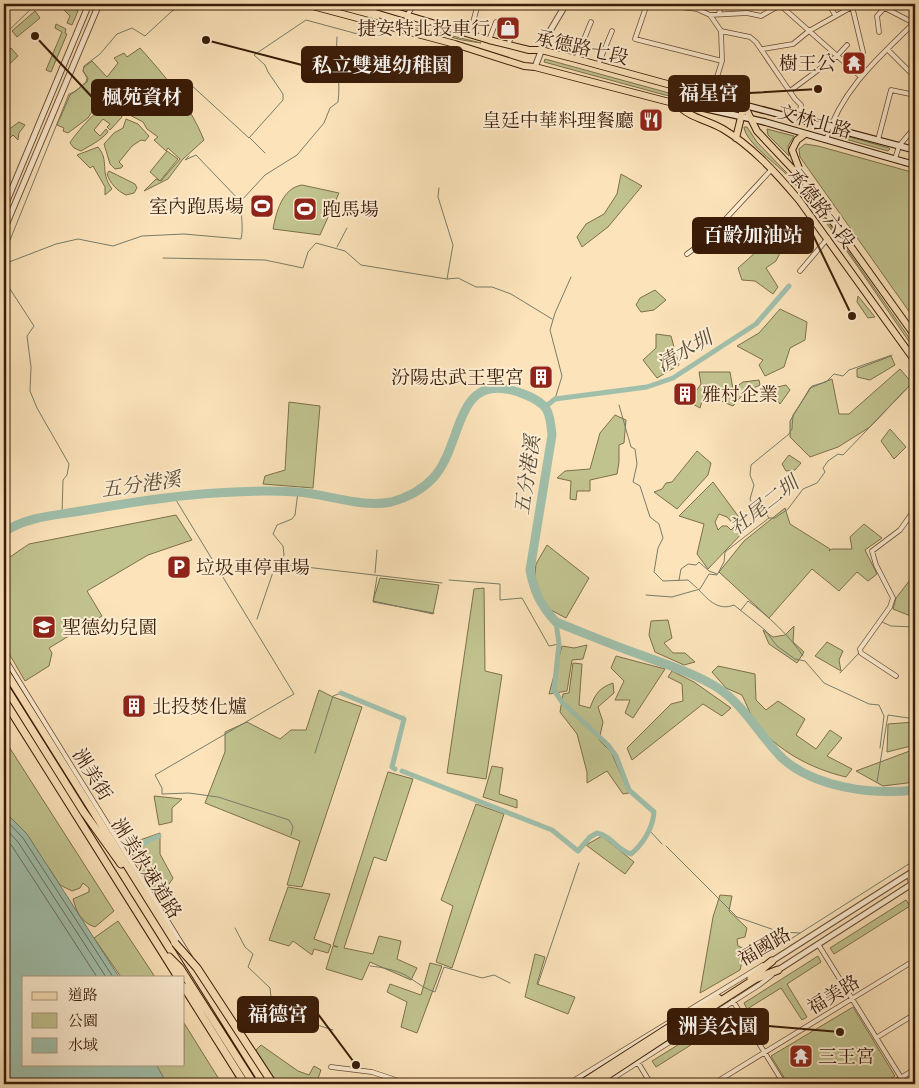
<svg xmlns="http://www.w3.org/2000/svg" width="919" height="1088" viewBox="0 0 919 1088" font-family="'Gentium Book Plus','Noto Serif TC',serif">
	<style>
		.green { fill: #c1c38f; stroke: #7d6f4b; fill-rule: evenodd }
		.water { fill: #a0bfab; stroke: #777d69 }
		.lines { fill: none; stroke-linecap: round; stroke-linejoin: round }
		.shore { stroke: #6c6d59; stroke-width: 1 }
		.stream { stroke: #777d69; stroke-width: 1 }
		.canal { stroke: #a0bfab; stroke-width: 5 }
		.river { stroke: #a0bfab; stroke-width: 9 }
		.minor-casing { stroke: #6a4d34; stroke-width: 5.5 }
		.tertiary-casing { stroke: #6a4d34; stroke-width: 7 }
		.secondary-casing { stroke: #391b07; stroke-width: 8 }
		.primary-casing { stroke: #391b07; stroke-width: 8 }
		.trunk-casing { stroke: #391b07; stroke-width: 9 }
		.minor { stroke: #fdedd2; stroke-width: 4 }
		.tertiary { stroke: #fdedd2; stroke-width: 5 }
		.secondary { stroke: #fdedd2; stroke-width: 5.5 }
		.primary { stroke: #fce3ba; stroke-width: 6 }
		.trunk { stroke: #fce3ba; stroke-width: 7 }
		.trunk-bridge-casing { stroke: #391b07; stroke-width: 9; stroke-linecap: butt }
		.trunk-bridge { stroke: #fce3ba; stroke-width: 7 }
		.labels { text-anchor: middle; stroke-width: 4; stroke-linejoin: round; paint-order: stroke }
		.poi-label { font-size: 19px; fill: #391b07; stroke: #fdedd2; text-anchor: start }
		.street-label { font-size: 19px; fill: #391b07; stroke: #fdedd2 }
		.water-label { font-size: 20px; font-style: italic; fill: #584c38; stroke: #fdedd2 }
		.leader { fill: none; stroke: #391b07; stroke-width: 2 }
		.callout-dot { fill: #391b07; stroke: #fdedd2; stroke-width: 2 }
		.callout { fill: #391b07; stroke: #391b07; stroke-width: 2 }
		.callout-label { font-size: 20px; text-anchor: middle; font-weight: bold; fill: #fff }
	</style>
	<rect width="100%" height="100%" fill="#fce3ba"/>
	<filter id="stains"><feTurbulence type="fractalNoise" baseFrequency=".004" numOctaves="4"/><feColorMatrix values="0 0 0 0 .2 0 0 0 0 .09 0 0 0 0 .02 0 0 0 .5 -.17"/></filter>
	<radialGradient id="worn" r=".72"><stop offset=".6" stop-color="#630" stop-opacity="0"/><stop offset="1" stop-color="#630" stop-opacity=".3"/></radialGradient>
	<path class="green" d="M65,4L78,11L72,25L67,23L70,16L63,9Z
		M35,11L40,18L17,37L12,31Z
		M379,18L481,43L462,40Z
		M56,24L66,29L65,33L67,34L51,72L46,70L62,32L55,28Z
		M11,48L18,56L4,69L6,65L4,54Z
		M140,48C165,76 190,105 204,140L183,159L168,179L144,191L156,179L161,181L180,159L168,148L166,151L154,140L158,137L147,129L143,122L124,112L110,95L117,89L109,80L100,88L108,99L107,105L93,110L88,118L68,133L63,131L64,128L57,125L70,95L87,82L88,78L83,71L84,67L92,61L107,77L118,63L114,58L124,53L127,57Z
		M545,59L698,101L665,95L544,62Z
		M111,106L116,107L122,117L110,130L107,127L110,124L103,119L94,130L100,136L106,129L108,132C100,141 91,145 81,151L74,148L70,143C72,138 92,115 96,113C101,110 106,110 111,106Z
		M126,119L138,124L149,136L145,141L141,140L132,146L119,162L123,166L121,168L115,169L110,164L104,144L114,133L123,128Z
		M19,122L25,125L19,133L18,140L13,135L4,144V133Z
		M744,127H747L757,142L810,197L915,346V350C874,292 836,230 789,177C778,165 745,142 744,127Z
		M767,129L794,136L788,146L789,156L768,135Z
		M839,134L889,148L890,149L888,151L838,137Z
		M805,144L818,146L915,173V315L913,317L800,157L799,149Z
		M98,147C110,161 99,171 112,189L105,195V187L93,166L90,168L77,155Z
		M167,151L178,159L160,181L150,172Z
		M109,171L135,184L137,188L134,193L126,195C117,191 110,183 107,174Z
		M621,174L642,186L608,227L582,247L577,237L586,224L604,214L617,194Z
		M302,185L339,193L320,235L273,229C276,213 282,188 302,185Z
		M774,236L784,245L776,261L766,268L778,287L773,294L755,281L742,280L738,268Z
		M655,290L666,300L654,310L641,312L636,305L640,298Z
		M858,296L875,317L868,318L857,302Z
		M780,309L807,322L805,340L790,348L784,367L765,376L759,365L763,360L737,346L759,333Z
		M656,334L671,336L679,365L657,378L643,360L656,348Z
		M891,356L895,365L870,380L857,377V369Z
		M900,369L912,383L870,427L838,447L810,457L790,437V421L810,388L832,379L839,414H849Z
		M699,372H730L733,389L743,382L759,380L760,385L745,392L733,406L716,399L703,398L700,408L689,402L701,384Z
		M786,385L790,390L780,404L769,389Z
		M289,402L320,406L313,488L263,484L265,476L285,470Z
		M615,415L626,420L624,443L619,445V462L617,474L590,480V491H577L576,500L570,499L571,481L557,478L565,471L590,469L600,433Z
		M890,429L906,447L894,459L881,441Z
		M697,451L711,463L708,475L677,509L654,492L662,489L666,483L672,482Z
		M789,455L801,463L795,470L786,471L782,464Z
		M713,482L747,528L708,569L697,554L704,524L679,516ZM719,514L727,517L735,526L731,530L727,526H722L718,530L715,522Z
		M785,508L790,524L830,549L829,551L832,549H852L850,537L864,524L882,538L865,550L877,574L868,581L857,572L839,591L812,569L769,618L719,572L744,541Z
		M176,515L192,540L148,555L87,591L102,616L49,648L52,653L49,666L25,681L4,645V561L29,544Z
		M547,545L589,578L566,618L545,607L534,582L536,564Z
		M380,578L439,585L433,614L373,601Z
		M910,580L915,584V615L913,617L893,609L896,598Z
		M484,588L485,671L502,675L486,779L447,773L474,589Z
		M668,620L672,638L664,643L673,653H685L695,662L684,665L655,652L649,635L651,621Z
		M794,626L793,642L804,652L797,663L769,644L763,630L773,637L785,635Z
		M827,642L843,651L839,660L841,671L815,656Z
		M587,645L583,659L572,660L567,691L549,694L562,646L574,648Z
		M616,656L665,669L633,718L625,713L630,700H615L624,681L611,668Z
		M573,663L582,664L579,705L590,708C595,694 599,688 613,683L614,693L598,707L603,722L599,740L611,752L629,793L623,794L607,771L587,783V772L577,734L560,712L563,694L569,693Z
		M718,666L755,674L756,700L766,710L778,701L805,719L796,735L816,749L830,730L842,738L827,756L852,769L846,777C812,769 777,751 755,722C750,714 746,703 742,695L726,688L712,672Z
		M672,671L694,682L731,708L722,716L703,704L632,760L627,748L671,704L683,701L682,684L668,677Z
		M319,690L333,697L362,707L302,887L287,885L300,841L205,803L225,752V732L247,722L280,739L291,730H306Z
		M915,722V745L887,752L888,724Z
		M4,739L114,911L95,927C81,922 77,913 73,899L89,892V888L83,883L80,888L72,891L60,885L49,868L44,866L39,853L5,813Z
		M915,749V782L883,786L856,771Z
		M492,766L503,768L499,794L517,800V808L483,797Z
		M388,772L413,779L386,861L374,857L344,948L373,954L379,936L401,941L397,959L417,968L411,980L370,962L362,980L326,969L333,946L338,947L333,945Z
		M154,796L182,799L172,808V822L159,825Z
		M476,804L504,814L452,968L436,962L453,906L441,900Z
		M160,833V854L173,878L166,889L172,907L166,911L131,852L140,840Z
		M602,836L634,862L625,874L586,845Z
		M288,887L330,894L314,939L331,945L328,953L314,949L312,955L293,941L289,946L269,940Z
		M720,895L732,896L729,911L747,928L745,937L737,939L738,946L745,949L740,970L700,993L713,917Z
		M906,900L910,906L834,954L830,948Z
		M118,921L155,977H121L94,938Z
		M535,954L545,957L537,984L575,997L568,1014L525,997Z
		M818,956L821,962L787,984L807,1017L802,1020L781,988L747,1009L744,1003Z
		M430,963L442,966L417,1033L401,1027L407,1002L387,992L390,984L421,995Z
		M853,1007L895,1076L882,1084H788L771,1056Z
		M731,1012L735,1017L656,1067L652,1061Z
		M184,1023L222,1084H165L155,1064H184Z
		M261,1045L298,1071L309,1075L314,1066L321,1070L316,1084H278L256,1050Z"/>
	<path class="water" d="M4,811L27,834L119,977H24V1064H156L167,1084H7L4,1079Z"/>
	<g class="lines">
		<path class="shore" d="M4,818L23,838L113,977
			M4,827L18,842L106,977
			M4,837L12,846L97,977"/>
		<path class="stream" d="M4,35L36,4
			M189,83L249,138L283,100V94L268,72L265,65L254,55L306,20L365,36
			M250,138L265,153
			M439,188L438,197L453,245L447,279L458,278L476,287H492L511,294L552,319
			M241,201L265,175L297,155L324,123L330,108L338,102C341,81 335,59 337,37
			M337,247L347,228
			M4,255L69,94L76,91L86,82L87,78L83,71L84,66L100,54L117,34L132,28L145,36L172,11L185,5L200,4
			M163,258L265,260L303,268L308,252L316,243L345,251L361,265L447,279
			M4,264L56,244L78,239L113,246L142,236L184,234L241,239C244,226 240,215 242,203L196,155L185,160L189,156
			M10,289L34,326L27,336L31,367L30,391L37,408L69,464L67,475L63,480L62,514
			M555,399L562,376L550,330L555,313L571,277
			M619,405L631,447L635,449L637,464L633,482L640,486L650,517L659,524L663,538L658,548L654,572L663,581L688,580L697,588
			M173,495L294,694L155,775L162,788V794L189,793L218,797L289,820L293,827L291,835
			M769,518L761,507L752,503L750,499L754,485L750,475L751,465L789,434L792,429L793,415L812,386L826,382L834,374L843,376L849,370L892,355
			M280,564L442,583
			M375,573L377,550
			M377,577L373,602L434,613
			M449,580L500,584V600L522,598L549,646L559,644
			M679,580L681,569L688,564L696,565L699,562L709,571L717,574
			M699,590C709,601 719,611 734,605L765,630L777,646L795,659L805,661L824,683L869,704L879,705L884,716L880,748
			M646,595L672,597L700,589L709,574L717,575L724,562L725,552L769,518H775L788,509L803,489L817,483L825,472L823,468L828,461L838,454L843,455L910,385
			M741,610L748,601C768,616 789,635 803,656
			M257,619L273,572L284,555L283,546L273,534L277,525L292,519L295,515L298,492
			M880,624L882,622L891,626L915,627
			M840,673L859,653
			M400,720L404,716
			M315,753L333,696L341,693
			M877,782L888,715L915,719
			M649,830L662,844
			M666,846L737,917L780,932L800,933
			M235,928L245,947L253,954L248,967L270,988L271,997L284,1009L288,1002L314,1024L333,1030
			M764,956L915,860
			M370,966C382,967 401,971 410,978C419,984 425,989 435,992L444,967L482,978L494,975L510,983
			M538,984L579,863"/>
		<path class="canal" d="M545,407L555,399L647,387L673,378L756,324L789,286
			M341,693L404,719L392,767L395,769
			M402,771L552,830L578,851L590,837L597,833C612,836 617,850 631,854C643,844 653,828 654,812L629,790L616,756L608,745L562,702L554,690L559,644L556,622
			M134,852L147,841L159,836"/>
		<path class="river" d="M4,532C28,516 59,515 87,510C157,498 225,488 297,492C328,494 360,508 391,502C406,498 422,490 433,478C465,444 453,364 526,395C549,404 550,413 552,435L530,570C534,592 541,606 556,622C584,633 612,645 641,655C667,665 694,673 718,688C744,705 760,736 782,758C815,788 873,795 915,790"/>
		<g class="minor-casing">
			<path id="minor" d="M647,4L635,39L722,61
				M657,4L697,9L710,15L721,31L750,37L756,42L795,99L801,105L798,120
				M829,4L835,15
				M877,4L914,23
				M852,6L863,52
				M408,14L414,4
				M719,14L721,4
				M710,15L747,13L761,16L780,5L861,77
				M879,32L877,16L888,4
				M470,33L478,4
				M489,40L496,22
				M508,45L517,22
				M763,49L793,44L809,31L857,4
				M888,50L915,77
				M576,59L591,22
				M598,65L612,31
				M790,91L837,56L847,45
				M711,96L722,61L721,31
				M826,140C841,90 879,57 915,22
				M878,140L891,90L915,95
				M895,159L899,146L915,127
				M687,254L706,240L772,169
				M800,271L828,238
				M4,657L190,957
				M896,676L861,653L860,649L890,607L893,598L876,565L872,551L900,530L915,509
				M909,874L911,885L915,893
				M909,874L915,878
				M818,944L905,1084
				M733,1001L784,1084
				M876,1038L915,1014
				M637,1061L651,1084
				M331,1067L372,1072L408,1084
				M568,1084L763,965
				M604,1084L759,985L772,975
				M713,1084L915,960
				M891,1084L915,1069"/>
		</g>
		<g class="tertiary-casing">
			<path id="tertiary" d="M535,67L547,36L566,4
				M4,208L89,4
				M4,230L99,4
				M772,961L915,870
				M778,970L915,882"/>
		</g>
		<g class="secondary-casing">
			<path id="secondary" d="M677,104L690,105L765,122L915,165
				M744,105L915,150"/>
		</g>
		<g class="primary-casing">
			<path id="primary" d="M305,4L455,44L524,66L535,67L677,104C689,118 708,120 723,129C753,147 777,174 799,200L915,361
				M369,4L489,40L529,50H541L576,59L744,105
				M744,105L757,131L803,180L915,336
				M736,138L744,105
				M803,179L792,150L797,140L805,134"/>
		</g>
		<g class="trunk-casing">
			<path id="trunk" d="M4,669L264,1084
				M4,685L83,811L121,864
				M4,700L178,977
				M169,957L180,968L254,1084
				M751,978L772,961
				M184,987L245,1084
				M676,1023L718,998
				M679,1028L755,979L778,970"/>
		</g>
		<use href="#minor" class="minor"/>
		<use href="#tertiary" class="tertiary"/>
		<use href="#secondary" class="secondary"/>
		<use href="#primary" class="primary"/>
		<use href="#trunk" class="trunk"/>
		<g class="trunk-bridge-casing">
			<path id="trunk-bridge" d="M175,943L197,968L273,1084
				M581,1084L676,1023
				M594,1084L679,1028"/>
		</g>
		<use href="#trunk-bridge" class="trunk-bridge"/>
	</g>
	<defs>
		<g id="shop-square" transform="scale(1.25)"><rect x="-9" y="-9" width="18" height="18" rx="4" fill="#8f2418" stroke="#fdedd2"/><path d="M-5-2.5h2.3a2.7 3.5 0 0 1 5.4 0H5L5.5 6h-11ZM-1.5-2.5h3a1.5 2.3 0 0 0-3 0Z" fill="#fff"/></g>
		<g id="temple-square" transform="scale(1.25)"><rect x="-9" y="-9" width="18" height="18" rx="4" fill="#8f2418" stroke="#fdedd2"/><path d="M0-6L5-2H3V0L6.5 2.5H4V6H1.5V3h-3V6H-4V2.5H-6.5L-3 0V-2H-5Z" fill="#fff"/></g>
		<g id="restaurant-square" transform="scale(1.25)"><rect x="-9" y="-9" width="18" height="18" rx="4" fill="#8f2418" stroke="#fdedd2"/><path d="M-5-6h1v4h1v-4h1v4h1v-4h1v5L-1.5 .5V6h-2V.5L-5-1ZM5-6V6H3V1.5H1.5Q1.5-4 5-6Z" fill="#fff"/></g>
		<g id="stadium-square" transform="scale(1.25)"><rect x="-9" y="-9" width="18" height="18" rx="4" fill="#8f2418" stroke="#fdedd2"/><path d="M0-5a6.5 5 0 1 0 0 10a6.5 5 0 1 0 0-10ZM-3.5-1.8h7v3.6h-7Z" fill="#fff"/></g>
		<g id="building-square" transform="scale(1.25)"><rect x="-9" y="-9" width="18" height="18" rx="4" fill="#8f2418" stroke="#fdedd2"/><path d="M-4-6H4V6H1V3H-1V6H-4ZM-2.5-4.3h1.7v1.8h-1.7ZM.8-4.3h1.7v1.8H.8ZM-2.5-1h1.7V.8h-1.7ZM.8-1h1.7V.8H.8Z" fill="#fff"/></g>
		<g id="parking-square" transform="scale(1.25)"><rect x="-9" y="-9" width="18" height="18" rx="4" fill="#8f2418" stroke="#fdedd2"/><path d="M-3.5-5.5H1a3.5 3.5 0 0 1 0 7H-1V5.5H-3.5ZM-1-3.4V-.6H.8a1.4 1.4 0 0 0 0-2.8Z" fill="#fff"/></g>
		<g id="school-square" transform="scale(1.25)"><rect x="-9" y="-9" width="18" height="18" rx="4" fill="#8f2418" stroke="#fdedd2"/><path d="M0-5L7-2L0 1L-7-2ZM-4 1L0 2.5L4 1V4Q0 6-4 4Z" fill="#fff"/></g>
	</defs>
	<g fill-rule="evenodd">
		<use href="#shop-square" x="508" y="28"/>
		<use href="#temple-square" x="854" y="63"/>
		<use href="#restaurant-square" x="651" y="120"/>
		<use href="#stadium-square" x="262" y="206"/>
		<use href="#stadium-square" x="305" y="209"/>
		<use href="#building-square" x="541" y="377"/>
		<use href="#building-square" x="685" y="394"/>
		<use href="#parking-square" x="179" y="567"/>
		<use href="#school-square" x="44" y="627"/>
		<use href="#building-square" x="134" y="706"/>
		<use href="#temple-square" x="801" y="1056"/>
	</g>
	<g class="labels">
		<g class="poi-label">
			<text x="490" y="35" text-anchor="end">捷安特北投車行</text>
			<text x="836" y="70" text-anchor="end">樹王公</text>
			<text x="634" y="127" text-anchor="end">皇廷中華料理餐廳</text>
			<text x="244" y="213" text-anchor="end">室內跑馬場</text>
			<text x="322" y="216">跑馬場</text>
			<text x="524" y="384" text-anchor="end">汾陽忠武王聖宮</text>
			<text x="702" y="401">雅村企業</text>
			<text x="196" y="574">垃圾車停車場</text>
			<text x="62" y="634">聖德幼兒園</text>
			<text x="152" y="713">北投焚化爐</text>
			<text x="818" y="1063">三王宮</text>
		</g>
		<g class="street-label">
			<text transform="translate(582 47) rotate(13)" y="7">承德路七段</text>
			<text transform="translate(815 121) rotate(16)" y="7">文林北路</text>
			<text transform="translate(822 208) rotate(52)" y="7">承德路六段</text>
			<text transform="translate(93 774) rotate(58)" y="7">洲美街</text>
			<text transform="translate(147 868) rotate(58)" y="7">洲美快速道路</text>
			<text transform="translate(764 946) rotate(-30)" y="7">福國路</text>
			<text transform="translate(833 994) rotate(-31)" y="7">福美路</text>
		</g>
		<g class="water-label">
			<text transform="translate(684 351) rotate(-30)" y="7">清水圳</text>
			<text transform="translate(527 475) rotate(-82)" y="7">五分港溪</text>
			<text transform="translate(141 484) rotate(-8)" y="7">五分港溪</text>
			<text transform="translate(764 505) rotate(-38)" y="7">社尾二圳</text>
		</g>
	</g>
	<path class="leader" d="M206 40L302 65M818 89L749 93M35 36L92 97M852 316L813 235M356 1065L318 1014M840 1032L768 1026"/>
	<g class="callout-dot">
		<circle cx="206" cy="40" r="5"/>
		<circle cx="818" cy="89" r="5"/>
		<circle cx="35" cy="36" r="5"/>
		<circle cx="852" cy="316" r="5"/>
		<circle cx="356" cy="1065" r="5"/>
		<circle cx="840" cy="1032" r="5"/>
	</g>
	<g class="callout">
		<rect x="302" y="47" width="160" height="35" rx="5"/>
		<rect x="669" y="76" width="80" height="35" rx="5"/>
		<rect x="92" y="80" width="100" height="35" rx="5"/>
		<rect x="693" y="218" width="120" height="35" rx="5"/>
		<rect x="238" y="997" width="80" height="35" rx="5"/>
		<rect x="668" y="1009" width="100" height="35" rx="5"/>
	</g>
	<g class="callout-label">
		<text x="382" y="72">私立雙連幼稚園</text>
		<text x="709" y="100">福星宮</text>
		<text x="142" y="104">楓苑資材</text>
		<text x="753" y="242">百齡加油站</text>
		<text x="278" y="1021">福德宮</text>
		<text x="718" y="1033">洲美公園</text>
	</g>
	<rect width="919" height="1088" fill="none" stroke="#fce3ba" stroke-width="20"/>
	<rect x="5" y="5" width="909" height="1078" fill="none" stroke="#391b07" stroke-width="2.5"/>
	<rect x="10" y="10" width="899" height="1068" fill="none" stroke="#391b07"/>
	<rect x="22" y="976" width="162" height="90" fill="#fdedd2" stroke="#af9981"/>
	<rect x="32" y="992" width="25" height="8" fill="#fce3ba" stroke="#af9981"/>
	<text x="68" y="1000" font-size="15" fill="#391b07">道路</text>
	<rect x="32" y="1013" width="25" height="15" fill="#c1c38f" stroke="#af9981"/>
	<text x="68" y="1026" font-size="15" fill="#391b07">公園</text>
	<rect x="32" y="1038" width="25" height="15" fill="#a0bfab" stroke="#af9981"/>
	<text x="68" y="1050" font-size="15" fill="#391b07">水域</text>
	<rect width="100%" height="100%" filter="url(#stains)"/>
	<rect width="100%" height="100%" fill="url(#worn)"/>
</svg>
